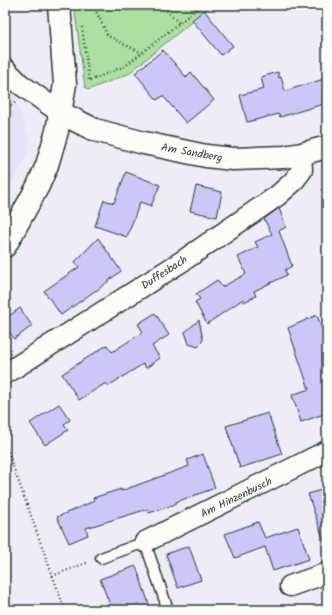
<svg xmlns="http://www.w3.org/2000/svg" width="332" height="615" viewBox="0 0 332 615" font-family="Kalam,sans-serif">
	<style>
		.built { fill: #e5e1f7 }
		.green { fill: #addfa0; stroke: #668e6a }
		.building { fill: #cdc6f8; stroke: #1f3d34 }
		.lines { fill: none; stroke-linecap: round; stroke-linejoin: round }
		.service-casing { stroke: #1f3d34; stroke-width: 13 }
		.minor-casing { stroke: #1f3d34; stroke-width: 23 }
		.secondary-casing { stroke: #1f3d34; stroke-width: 25 }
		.path { stroke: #1f3d34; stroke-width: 2.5; stroke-dasharray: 1 3; stroke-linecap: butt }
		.service { stroke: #fdfcf7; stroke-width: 10 }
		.minor { stroke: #fdfcf7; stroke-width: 20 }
		.secondary { stroke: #fdfcf7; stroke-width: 22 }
		.labels { text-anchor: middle; stroke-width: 3; stroke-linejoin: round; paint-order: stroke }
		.street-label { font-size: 11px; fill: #1f3d34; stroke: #fdfcf7 }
	</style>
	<rect width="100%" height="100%" fill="#efecf7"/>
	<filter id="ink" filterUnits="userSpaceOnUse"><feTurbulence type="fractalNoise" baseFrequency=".025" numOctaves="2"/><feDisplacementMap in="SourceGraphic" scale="8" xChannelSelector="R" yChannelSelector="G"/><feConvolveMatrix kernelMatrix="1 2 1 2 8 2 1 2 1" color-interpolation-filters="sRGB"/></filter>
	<g filter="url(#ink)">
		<path class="built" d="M5,85L13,94L30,141L26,156L5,197Z"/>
		<path class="green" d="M74,5H212L128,74L88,90L85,87Z"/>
		<path class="building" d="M204,10L233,46L221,55L192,20Z
			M163,50L186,77L191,72L214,100L186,123L163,96L157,100L135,73Z
			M278,72L279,78L281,77L285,91L324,79L327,87V103L280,117L279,114L247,122L240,95L264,89L261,77Z
			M126,172L160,185L151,206L140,202L127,237L95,226L104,200L114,203Z
			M196,186L222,192L217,217L190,211Z
			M279,208L286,227L279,231L292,266L285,270L287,275L254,291L256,296L244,302L243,299L207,324L195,302L200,299L196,294L217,280L222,287L246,274L238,257L258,247L255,242L272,234L264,219Z
			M98,238L121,271L96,291V290L61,315L44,291L79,267L75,262Z
			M20,308L32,326L14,339L5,325V319Z
			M155,313L169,335L152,346L160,358L146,368L143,364L108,386L106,383L79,400L62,374L107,345L112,352L143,332L138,324Z
			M317,315L327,344V413L301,422L292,395L309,389L288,328Z
			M199,320L203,340L198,347L189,344L185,332Z
			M59,404L70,420L64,424L68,430L45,445L30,423Z
			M268,413L282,454L240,468L226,426Z
			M203,454L215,488L176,502V504L149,513L148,509L86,528L88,535L69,543L57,517L94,501L93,498L121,489V491L189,466L187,460Z
			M327,488V544H325L308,494Z
			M258,522L265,538L298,527L309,559L273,571L265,547L235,558L225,534Z
			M189,546L201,580L178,588L166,554Z
			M136,566L151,610H112L100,579Z"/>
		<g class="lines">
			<g class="service-casing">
				<path id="service" d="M101,558L145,542L168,610"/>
			</g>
			<g class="minor-casing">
				<path id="minor" d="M5,69L20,84L61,113
					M5,374L184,260L277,196L293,182L302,170L301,154
					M145,542L327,451
					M290,586L327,573"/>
			</g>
			<g class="secondary-casing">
				<path id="secondary" d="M61,113L95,130L144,143L206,156L233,159L284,157L301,154L327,147
					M5,246L38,186L47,165L57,131L65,84L59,5"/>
			</g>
			<path class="path" d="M93,5L108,36L142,53
				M161,5L180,24
				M82,27L89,81L125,66L202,5
				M5,111L15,102
				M5,444L65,610
				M52,576L89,562"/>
			<use href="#service" class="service"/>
			<use href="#minor" class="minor"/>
			<use href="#secondary" class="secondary"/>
		</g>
	</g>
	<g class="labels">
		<g class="street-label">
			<text transform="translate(192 152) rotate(10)" y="4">Am Sandberg</text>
			<text transform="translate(164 272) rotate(-33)" y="4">Duffesbach</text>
			<text transform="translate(236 497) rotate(-26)" y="4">Am Hinzenbusch</text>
		</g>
	</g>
	<rect width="332" height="615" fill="none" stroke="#fdfcf7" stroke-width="20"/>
	<rect x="10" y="10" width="312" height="595" fill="none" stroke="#1f3d34" stroke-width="1.5" filter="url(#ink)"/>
</svg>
